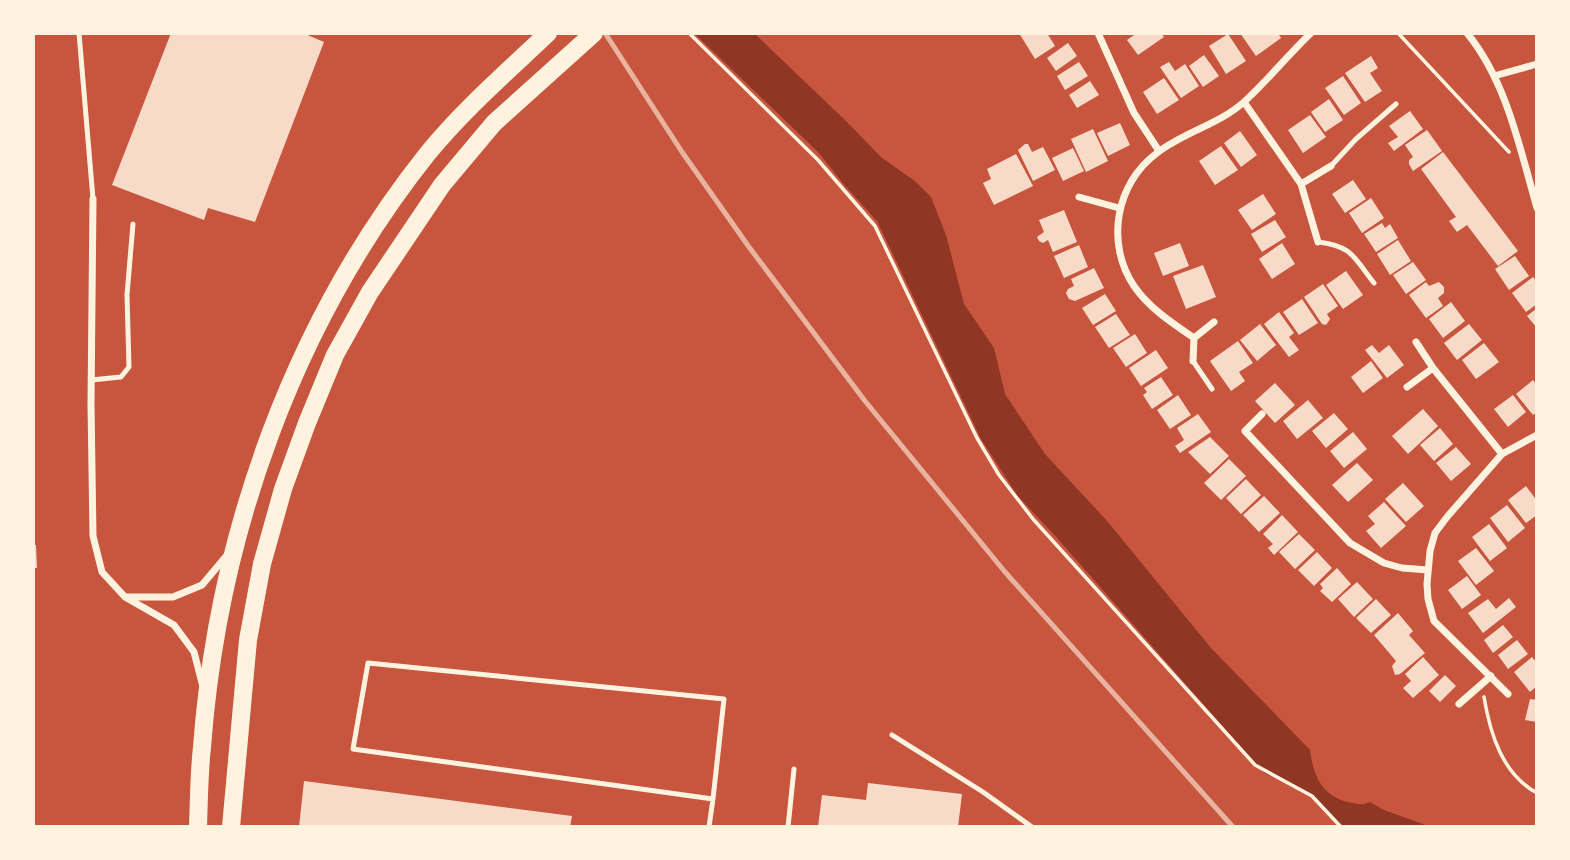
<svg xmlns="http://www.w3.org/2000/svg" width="1570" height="860" viewBox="0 0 1570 860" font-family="Jost,sans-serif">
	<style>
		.water { fill: #8f3625 }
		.building { fill: #f7dbc8 }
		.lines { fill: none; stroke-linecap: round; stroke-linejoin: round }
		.path { stroke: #fff3e0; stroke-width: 3.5 }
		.service { stroke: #fff3e0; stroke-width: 5 }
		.minor { stroke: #fff3e0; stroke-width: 7 }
		.trunk { stroke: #fff3e0; stroke-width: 18 }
		.rail { stroke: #e9b49f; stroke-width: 5 }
	</style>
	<rect width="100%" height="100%" fill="#c8553d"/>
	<path class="water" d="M694,33H754L846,121L881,157L916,182L931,197L946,235L964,304L994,348L1005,394L1045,454L1108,522L1211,648L1310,750C1313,775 1322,796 1348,802C1356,804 1362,806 1370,802L1384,810L1431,827H1344L1307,792L1264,773L1254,762L1057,538L1017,495L981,439L877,221L846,187L818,152Z"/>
	<path class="building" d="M171,33H303L324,42L255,222L208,208L204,220L112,185Z
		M1019,33H1047L1055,46L1035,59Z
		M1137,33H1161L1164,37L1138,55L1127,40Z
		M1240,33H1278L1281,38L1256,56Z
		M1228,34L1246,61L1226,74L1209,46Z
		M1068,43L1077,56L1056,71L1047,58Z
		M1204,55L1219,76L1203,87L1189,66Z
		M1371,56L1378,68L1370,73L1382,91L1365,102L1345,73Z
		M1079,62L1088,76L1065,90L1057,76Z
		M1169,62L1175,71L1185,64L1199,86L1181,98L1160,67Z
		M1343,76L1361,103L1344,115L1325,88Z
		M1164,78L1179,100L1157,114L1143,92Z
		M1090,81L1099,95L1077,108L1069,95Z
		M1329,99L1343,120L1325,132L1311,112Z
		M1410,111L1423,129L1394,151L1388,143L1398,137L1389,126Z
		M1310,115L1326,137L1303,153L1288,130Z
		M1120,123L1130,145L1108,156L1097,133Z
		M1093,129L1108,161L1086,172L1071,139Z
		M1427,130L1442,151L1413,171L1409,164V160L1413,157L1405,145Z
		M1240,131L1257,155L1241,167L1224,143Z
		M1025,144H1028L1032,152L1043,147L1055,170L1033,181L1018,150Z
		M1221,146L1238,170L1215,185L1199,161Z
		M1073,148L1084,171L1063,181L1052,158Z
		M1443,152L1518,251L1498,266L1467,225L1457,232L1449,221L1456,217L1421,169Z
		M1016,154L1033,186L994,205L983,183L991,179L987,169Z
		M1353,180L1366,199L1345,213L1332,194Z
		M1263,194L1276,214L1252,230L1238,210Z
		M1371,198L1384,218L1362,233L1349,213Z
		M1064,210L1077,242L1053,252L1048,240L1043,243L1039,241L1037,237L1044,232L1039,220Z
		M1275,220L1286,237L1262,252L1251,234Z
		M1382,223L1385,228L1390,224L1398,238L1376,252L1364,234Z
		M1398,240L1411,261L1390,275L1377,254Z
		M1180,243L1189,266L1163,276L1154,253Z
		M1282,243L1295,264L1272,279L1259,259Z
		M1079,245L1088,267L1064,278L1054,256Z
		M1515,256L1529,276L1509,290L1495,269Z
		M1413,262L1426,280L1406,294L1393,275Z
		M1203,265L1216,297L1186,309L1173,276Z
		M1094,268L1104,288L1075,301L1069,299L1066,293L1068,289L1074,286L1071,279Z
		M1346,271L1363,295L1343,309L1326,285Z
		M1533,277L1537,281V304L1526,312L1512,293Z
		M1426,282L1429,286L1439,282L1444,287V293L1438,298L1443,306L1426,318L1409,295Z
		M1323,284L1338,306L1327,314L1330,319L1326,325L1322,324L1304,297Z
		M1105,294L1116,311L1093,325L1082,308Z
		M1302,299L1318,323L1299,335L1283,312Z
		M1451,302L1465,321L1443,338L1429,319Z
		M1537,308V328L1527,316Z
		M1279,312L1294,333L1289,337L1299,350L1289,357L1264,324Z
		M1116,314L1130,335L1109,348L1095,327Z
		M1260,324L1276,345L1257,361L1240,340Z
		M1469,324L1482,340L1457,360L1444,343Z
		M1135,334L1147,353L1126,367L1113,348Z
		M1238,341L1253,363L1239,372L1245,381L1231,391L1210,361Z
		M1484,343L1499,362L1476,379L1462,360Z
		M1372,345L1379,353L1389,345L1404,365L1387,378L1365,350Z
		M1156,350L1168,368L1141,386L1129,368Z
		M1371,361L1383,378L1363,393L1351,377Z
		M1161,377L1173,395L1152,409L1143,395L1147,392L1144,388Z
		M1533,380L1537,385V412L1533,415L1516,394Z
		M1275,383L1295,405L1275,423L1255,401Z
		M1178,395L1191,415L1170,429L1157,410Z
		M1513,395L1526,412L1508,427L1494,409Z
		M1308,400L1323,418L1297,439L1283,421Z
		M1423,409L1438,426L1408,454L1392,436Z
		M1334,413L1348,429L1326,448L1312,431Z
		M1198,414L1211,432L1180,453L1175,446L1184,440L1177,428Z
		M1440,428L1453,444L1434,461L1420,445Z
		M1353,432L1367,449L1344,468L1330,451Z
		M1210,437L1229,456L1210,474L1188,452Z
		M1456,447L1471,464L1451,481L1436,463Z
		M1229,459L1246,476L1221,500L1204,483Z
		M1357,463L1373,480L1348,502L1332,485Z
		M1246,479L1261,495L1241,514L1226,498Z
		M1403,483L1424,506L1406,522L1385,499Z
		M1526,486L1537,501V515L1526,523L1508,500Z
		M1264,496L1280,513L1259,532L1243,515Z
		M1384,502L1406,526L1381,548L1366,531L1375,524L1368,516Z
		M1507,505L1525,528L1508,542L1490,518Z
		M1282,515L1298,532L1274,555L1268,548L1273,544L1263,534Z
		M1489,524L1507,548L1490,561L1472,537Z
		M1299,534L1315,550L1295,569L1279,552Z
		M33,545H36L37,568H33Z
		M1476,548L1494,571L1476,585L1458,561Z
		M1317,552L1332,568L1314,586L1298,570Z
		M1337,568L1351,584L1332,602L1320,591L1323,588L1320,584Z
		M1467,576L1481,595L1462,609L1448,590Z
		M1357,582L1373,599L1354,617L1338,599Z
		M1509,598L1516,607L1483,633L1468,613L1488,599L1496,609Z
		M1376,599L1391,615L1371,633L1356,618Z
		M1398,613L1413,631L1409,635L1425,653L1400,674L1395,675L1392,666L1396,661L1374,635Z
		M1503,625L1513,637L1493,653L1484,640Z
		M1517,640L1528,654L1508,669L1498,655Z
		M1423,657L1439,675L1413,698L1403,688L1411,681L1405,674Z
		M1532,657L1537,663V686L1530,692L1514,672Z
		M1445,675L1456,686L1440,702L1429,691Z
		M1530,699L1537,700V722L1525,720Z
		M304,781L572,816L570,827H299Z
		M868,783L962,794L958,827H818L822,795L866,800Z"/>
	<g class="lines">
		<path class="path" d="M689,33L818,160L875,226L977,438L999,475L1033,519L1255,765L1312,796L1341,827
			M1398,33L1509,152
			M1484,697C1490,733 1502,774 1537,793"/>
		<path class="service" d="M79,33L93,199
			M1331,166L1356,139L1396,104
			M1318,242C1353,246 1354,258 1374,283
			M1193,361L1212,389
			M91,380L121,377L129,367L127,295L133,224
			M892,735L983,792L1032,827
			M709,827L713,799L353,749L368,663L724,699L713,799
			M788,827L794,769"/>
		<path class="minor" d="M1098,33L1134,113L1159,151
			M1467,33C1507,82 1520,149 1537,208
			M1494,76L1537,64
			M1244,102L1301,184L1318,242
			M1301,184L1331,166
			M1079,197L1119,208
			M93,199L91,404L93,536L102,572L125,597
			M1214,322L1194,338C1172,323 1149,308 1134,286C1105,243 1116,183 1157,153C1184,132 1218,125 1244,102C1267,81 1288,55 1311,33
			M1416,342L1433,368L1502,454
			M1193,361L1194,338
			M1407,387L1433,368
			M1262,414L1245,431L1350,543L1384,563L1402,568L1428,570
			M203,687L194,652L174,625L125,597H173L202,585L228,554
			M1508,694L1434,621L1428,599L1427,584L1430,551L1435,533L1447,517L1502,454L1537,435
			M1459,704L1491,676"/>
		<path class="trunk" d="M198,827C199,800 199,774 202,747C218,533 294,321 428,153C464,109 507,72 548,33
			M231,827L248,640L262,564L283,489L307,423L335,355L370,292L442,185L494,123L594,33"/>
		<path class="rail" d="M605,33L682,152L749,247L865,401L1005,572L1233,827"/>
	</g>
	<rect width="1570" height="860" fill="none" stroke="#fff3e0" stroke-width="70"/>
</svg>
